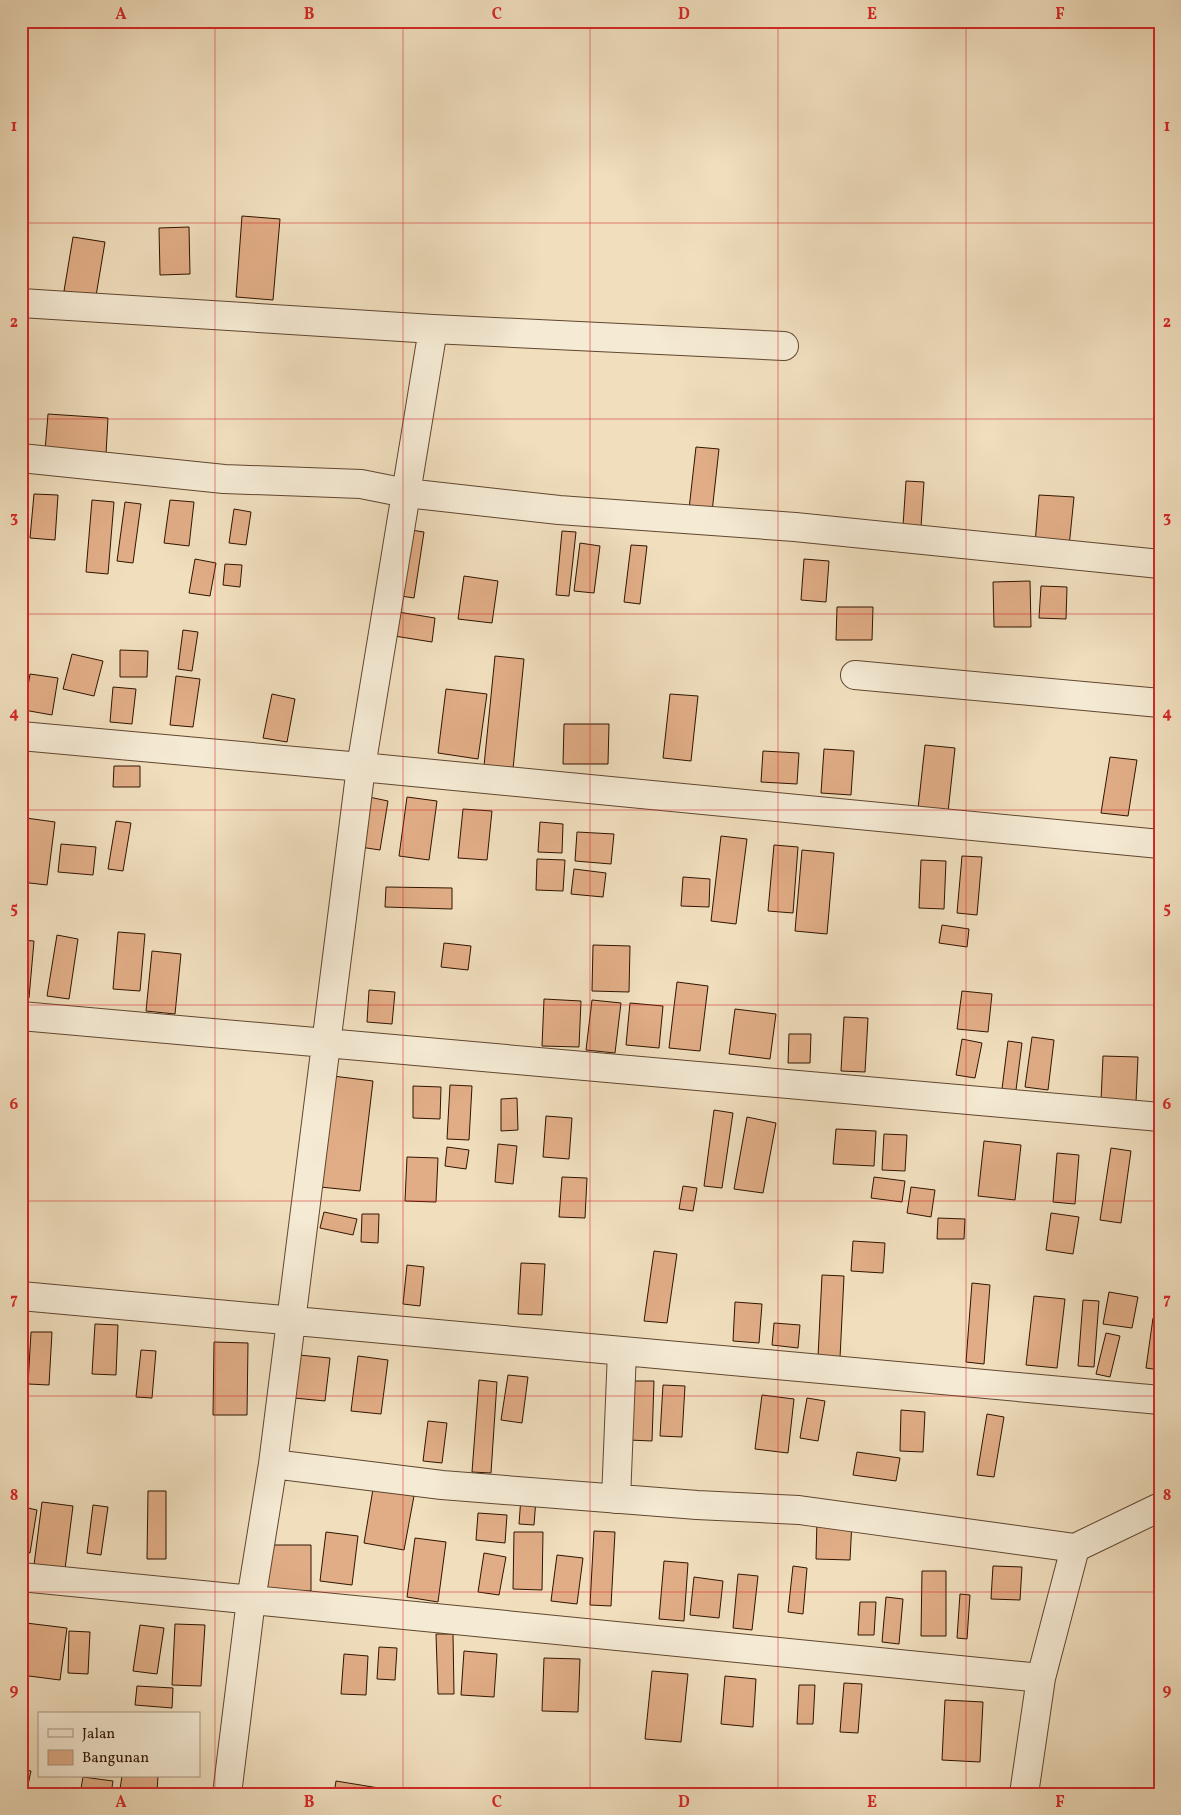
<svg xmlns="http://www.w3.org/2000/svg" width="1181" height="1815" viewBox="0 0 1181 1815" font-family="Vollkorn,serif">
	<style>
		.building { fill: #e1ad86; stroke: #301400 }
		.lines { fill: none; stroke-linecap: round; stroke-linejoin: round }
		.minor-casing { stroke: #60462f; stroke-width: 30 }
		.minor { stroke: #f5ead4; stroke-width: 28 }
		.grid { fill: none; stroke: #d62828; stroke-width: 1; stroke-opacity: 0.55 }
		.neatline { fill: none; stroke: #d62828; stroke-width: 2 }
		.grid-label { font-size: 16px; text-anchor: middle; font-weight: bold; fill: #d62828 }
	</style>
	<rect width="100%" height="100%" fill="#f0debd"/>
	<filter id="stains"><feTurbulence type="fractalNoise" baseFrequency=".004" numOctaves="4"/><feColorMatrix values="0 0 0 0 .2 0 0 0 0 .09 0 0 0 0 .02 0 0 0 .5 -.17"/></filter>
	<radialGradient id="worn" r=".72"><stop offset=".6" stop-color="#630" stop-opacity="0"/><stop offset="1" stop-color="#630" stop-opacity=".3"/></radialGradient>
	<path class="building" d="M242,216L280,219L273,300L236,297Z
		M189,227L190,274L160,275L159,228Z
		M73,237L105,242L96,296L64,291Z
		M48,414L108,418L106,454L45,451Z
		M696,447L719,449L712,512L689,509Z
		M906,481L924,482L921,527L903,526Z
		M34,494L58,495L55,540L30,538Z
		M1039,495L1074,497L1069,547L1035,544Z
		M92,500L114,502L108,574L86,572Z
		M170,500L194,502L189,546L164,543Z
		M125,502L141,504L133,563L117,561Z
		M234,509L251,512L246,545L229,543Z
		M404,529L424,532L414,598L394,595Z
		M562,531L576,532L569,596L556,595Z
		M580,543L600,546L594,593L574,591Z
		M631,545L647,546L640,604L624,602Z
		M195,559L216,563L210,596L189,593Z
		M804,559L829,561L826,602L801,600Z
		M225,564L242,565L240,587L223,585Z
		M464,576L498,581L492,623L458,619Z
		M1030,581L1031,627H994L993,582Z
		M1041,586L1067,587L1066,619L1039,618Z
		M837,607H873L872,640H836Z
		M392,611L435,618L432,642L388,635Z
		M183,630L198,632L192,671L178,669Z
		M120,650L148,651L147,677H120Z
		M72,654L103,661L94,696L63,689Z
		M495,656L524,659L513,769L484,766Z
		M30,674L58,678L52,715L24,710Z
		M176,676L200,679L193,727L170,725Z
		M113,687L136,689L132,724L110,722Z
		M446,689L487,694L478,759L438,753Z
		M272,694L295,699L287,742L263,738Z
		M670,694L698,696L691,761L663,758Z
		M564,724H609L608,764H563Z
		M925,745L955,748L948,812L918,809Z
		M824,749L854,751L851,795L821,793Z
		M763,751L799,753L797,784L761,782Z
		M1110,757L1137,760L1128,816L1101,813Z
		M114,766H140V787H113Z
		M369,797L388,801L380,850L360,847Z
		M407,797L437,801L429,860L399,856Z
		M463,809L492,811L487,860L458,858Z
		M26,818L55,822L47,885L21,882V859Z
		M116,821L131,823L123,871L108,869Z
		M540,822L563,824L562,853L538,852Z
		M577,832L614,834L611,864L575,861Z
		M721,836L747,839L736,924L711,921Z
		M61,844L96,847L93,875L58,872Z
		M774,845L798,847L793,913L768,911Z
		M802,850L834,853L827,934L795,931Z
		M962,856L982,857L977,915L957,913Z
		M537,859L565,860L563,891L536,890Z
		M921,860L946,861L944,909L919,908Z
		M574,869L606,873L603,897L571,894Z
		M683,877L710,879L709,907L681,906Z
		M386,887L452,888V909L385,907Z
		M942,925L969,929L967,947L939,943Z
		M118,932L145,934L140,991L113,989Z
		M57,935L78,939L69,999L47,996Z
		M21,940L34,941L29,998L21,997Z
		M444,943L471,946L468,970L441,967Z
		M593,945L630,946L629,992L592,991Z
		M152,951L181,954L175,1014L146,1011Z
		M677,982L708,986L700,1051L669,1048Z
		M369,990L395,992L392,1024L367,1022Z
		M962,991L992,994L988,1032L957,1029Z
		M544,999L581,1001L579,1047L542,1046Z
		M592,1000L621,1003L615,1053L586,1050Z
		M630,1003L663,1006L659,1048L626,1045Z
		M735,1009L776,1014L770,1059L729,1054Z
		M844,1017L868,1018L865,1072L841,1071Z
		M789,1034H811L810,1063H788Z
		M1032,1037L1054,1040L1048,1090L1025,1087Z
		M962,1039L982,1043L975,1078L956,1075Z
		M1008,1041L1022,1043L1016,1090L1002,1089Z
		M1103,1056L1138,1057L1136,1102L1101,1101Z
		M333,1076L373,1081L360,1191L320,1187Z
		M450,1085L472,1086L469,1140L447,1139Z
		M413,1086L441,1087L440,1119L413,1118Z
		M517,1098L518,1130L501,1131V1099Z
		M714,1110L733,1113L722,1188L704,1186Z
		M546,1116L572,1118L569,1159L543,1157Z
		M747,1117L776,1123L763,1193L734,1189Z
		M836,1129L876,1131L874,1166L833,1164Z
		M884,1134L907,1135L905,1171L882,1170Z
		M984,1141L1021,1145L1015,1200L978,1196Z
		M498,1144L517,1146L513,1184L495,1182Z
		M447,1147L469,1150L466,1169L445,1166Z
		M1111,1148L1131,1151L1121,1223L1100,1220Z
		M1057,1153L1079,1155L1075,1204L1053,1202Z
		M407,1157L438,1158L436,1202L405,1201Z
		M562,1177L587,1178L585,1218L559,1217Z
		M874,1177L905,1181L902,1202L871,1198Z
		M683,1186L697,1188L693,1211L679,1209Z
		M911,1187L935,1190L931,1217L907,1213Z
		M1156,1206H1160V1262H1158Z
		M324,1212L357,1219L353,1235L320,1228Z
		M1051,1213L1079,1217L1073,1254L1046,1250Z
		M362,1214H379L378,1243L361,1242Z
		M938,1218L965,1219L964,1239H937Z
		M853,1241L885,1243L883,1273L851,1271Z
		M654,1251L677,1254L667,1323L644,1321Z
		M521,1263L545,1264L542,1315L518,1314Z
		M407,1265L424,1267L420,1306L403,1304Z
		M822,1275L844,1276L840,1358L818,1357Z
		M972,1283L990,1285L984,1364L966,1362Z
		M1109,1292L1138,1297L1132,1328L1103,1324Z
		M1034,1296L1065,1299L1057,1368L1026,1365Z
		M1083,1300L1099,1301L1094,1367L1078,1366Z
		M735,1302L762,1304L759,1343L733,1341Z
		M1153,1318H1160V1370L1146,1368Z
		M774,1323L800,1325L798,1348L772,1345Z
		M95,1324L118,1325L116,1375L92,1374Z
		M31,1332H52L49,1385L28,1384Z
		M1106,1333L1120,1336L1110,1377L1096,1374Z
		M214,1342L248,1343L247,1415H213Z
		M141,1350L156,1351L152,1398L136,1397Z
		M299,1355L330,1358L325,1401L294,1398Z
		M358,1356L388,1360L381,1414L351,1411Z
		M508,1375L528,1377L522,1423L501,1420Z
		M479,1380L497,1382L491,1473L472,1472Z
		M631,1381H654L652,1441L629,1440Z
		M663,1385L685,1386L682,1437L660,1436Z
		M762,1395L794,1399L788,1453L755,1449Z
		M807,1398L825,1401L818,1441L800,1438Z
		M901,1410L925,1412L923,1452L900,1451Z
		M987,1414L1004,1417L994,1477L977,1475Z
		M428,1421L447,1423L442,1463L423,1461Z
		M857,1452L900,1458L896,1481L853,1475Z
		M373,1489L414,1496L404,1550L364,1543Z
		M148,1491H166V1559H147Z
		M521,1497L536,1499L534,1525L519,1524Z
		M42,1502L73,1506L65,1569L34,1565Z
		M93,1505L108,1507L101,1555L87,1553Z
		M23,1507L37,1510L30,1553L21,1552Z
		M478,1513L507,1515L505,1543L476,1540Z
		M817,1519L852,1521L850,1560L816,1559Z
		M594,1531L615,1532L611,1606L590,1605Z
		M326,1532L358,1536L352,1585L320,1581Z
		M514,1532H543L542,1590L513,1589Z
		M415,1538L446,1542L438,1602L407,1597Z
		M265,1545H311V1591H265Z
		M484,1553L506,1557L499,1595L478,1592Z
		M557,1555L583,1558L577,1604L551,1601Z
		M664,1561L688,1563L684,1621L659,1619Z
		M793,1566L807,1568L803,1614L788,1612Z
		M993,1566L1022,1567L1020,1600L991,1599Z
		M922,1571H946V1636H921Z
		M738,1574L758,1576L752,1630L733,1628Z
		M694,1577L723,1581L719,1618L690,1615Z
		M960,1594L970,1595L967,1639L957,1638Z
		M886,1597L903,1599L899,1644L882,1642Z
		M860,1602H876L874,1635H858Z
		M26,1623L67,1628L60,1680L21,1675Z
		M175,1624L205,1625L201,1686L172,1685Z
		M140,1625L164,1628L157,1674L133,1671Z
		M69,1631L90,1632L88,1674L68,1673Z
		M436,1634H453L454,1694H438Z
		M379,1647L397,1648L395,1680L377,1679Z
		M464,1651L497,1654L494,1697L461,1695Z
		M344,1654L368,1656L366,1695L341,1694Z
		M544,1658L580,1659L578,1712L542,1711Z
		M652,1671L688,1674L681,1742L645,1739Z
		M725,1676L756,1679L753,1727L721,1724Z
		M844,1683L862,1684L858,1733L840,1732Z
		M799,1685H815L813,1724H797Z
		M137,1686L173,1688L172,1708L135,1705Z
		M945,1700L983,1702L980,1762L942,1760Z
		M21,1769L31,1771L26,1794H21Z
		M122,1776H158L157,1792L120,1789Z
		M83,1777L113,1781L111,1794H80Z
		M336,1781L385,1789L384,1794H334Z"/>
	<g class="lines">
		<g class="minor-casing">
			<path id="minor" d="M21,303L433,329L784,346
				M21,458L224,479L361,484L406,493L559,510L795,527L1160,564
				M855,675L1160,703
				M21,736L361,767L1160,844
				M21,1016L1160,1117
				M21,1296L1160,1400
				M273,1464L442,1485L697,1505L799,1510L1075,1548
				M616,1499L622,1351
				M21,1577L1041,1678
				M227,1794L251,1600L273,1464L361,767L433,329
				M1024,1794L1041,1678L1075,1548L1160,1507"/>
		</g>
		<use href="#minor" class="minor"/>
	</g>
	<path class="grid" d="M215,21V1794M403,21V1794M590,21V1794M778,21V1794M966,21V1794M21,223H1160M21,419H1160M21,614H1160M21,810H1160M21,1005H1160M21,1201H1160M21,1396H1160M21,1592H1160"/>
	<rect width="1181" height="1815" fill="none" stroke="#f0debd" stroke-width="55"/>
	<rect x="38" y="1712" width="162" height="65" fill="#f5ead4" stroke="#a6947f"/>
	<rect x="48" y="1729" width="25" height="8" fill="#f5ead4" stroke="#a6947f"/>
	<text x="82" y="1738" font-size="15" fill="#301400">Jalan</text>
	<rect x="48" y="1750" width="25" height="15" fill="#e1ad86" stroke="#a6947f"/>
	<text x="82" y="1762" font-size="15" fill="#301400">Bangunan</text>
	<rect x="28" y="28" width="1126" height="1760" class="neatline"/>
	<g class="grid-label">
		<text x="121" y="19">A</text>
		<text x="309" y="19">B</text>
		<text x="497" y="19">C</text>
		<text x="684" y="19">D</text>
		<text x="872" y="19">E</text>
		<text x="1060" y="19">F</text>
		<text x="14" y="131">1</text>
		<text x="1167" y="131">1</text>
		<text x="14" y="327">2</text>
		<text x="1167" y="327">2</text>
		<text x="14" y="522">3</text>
		<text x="1167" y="522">3</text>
		<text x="14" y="718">4</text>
		<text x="1167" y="718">4</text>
		<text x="14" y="913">5</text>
		<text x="1167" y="913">5</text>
		<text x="14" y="1109">6</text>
		<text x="1167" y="1109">6</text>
		<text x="14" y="1304">7</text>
		<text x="1167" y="1304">7</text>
		<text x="14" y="1500">8</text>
		<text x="1167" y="1500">8</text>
		<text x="14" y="1695">9</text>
		<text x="1167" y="1695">9</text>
		<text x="121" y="1807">A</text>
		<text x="309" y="1807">B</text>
		<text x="497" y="1807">C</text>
		<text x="684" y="1807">D</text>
		<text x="872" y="1807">E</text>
		<text x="1060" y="1807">F</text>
	</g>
	<rect width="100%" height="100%" filter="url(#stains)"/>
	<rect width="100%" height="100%" fill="url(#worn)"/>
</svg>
